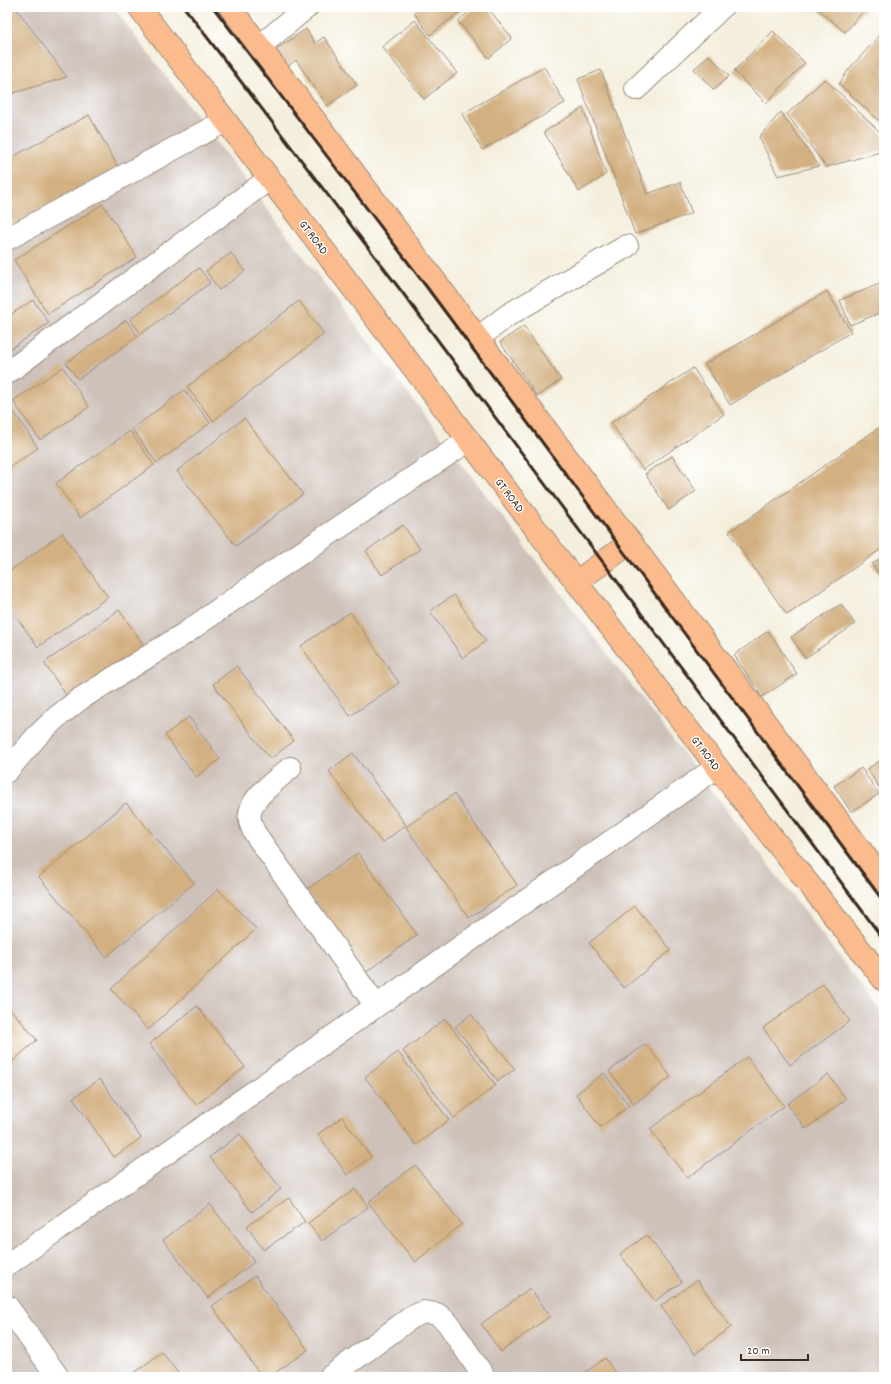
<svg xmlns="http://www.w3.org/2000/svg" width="891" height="1384" viewBox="0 0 891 1384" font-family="Dekko,sans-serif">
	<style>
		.industrial { fill: #cec1b9 }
		.building { fill: #d3b081 }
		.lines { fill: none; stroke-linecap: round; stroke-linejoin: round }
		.minor-casing { stroke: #988c7e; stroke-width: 24 }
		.highway-casing { stroke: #988c7e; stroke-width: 24 }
		.minor { stroke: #fff; stroke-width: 22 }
		.highway { stroke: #fbbb8d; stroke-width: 22 }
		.rail { stroke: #3b2a1e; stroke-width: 3 }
		.labels { text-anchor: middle; stroke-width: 3; stroke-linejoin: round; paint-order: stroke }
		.street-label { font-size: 12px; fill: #3b2a1e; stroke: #fff }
	</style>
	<rect width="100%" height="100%" fill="#fff"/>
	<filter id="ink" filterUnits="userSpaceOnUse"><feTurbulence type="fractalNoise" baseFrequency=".025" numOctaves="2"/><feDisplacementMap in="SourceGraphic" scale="8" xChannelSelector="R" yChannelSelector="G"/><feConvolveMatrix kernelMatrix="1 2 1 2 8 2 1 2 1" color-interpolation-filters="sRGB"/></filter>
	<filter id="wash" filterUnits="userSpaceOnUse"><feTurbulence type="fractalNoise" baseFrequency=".012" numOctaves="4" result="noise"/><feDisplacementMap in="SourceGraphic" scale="16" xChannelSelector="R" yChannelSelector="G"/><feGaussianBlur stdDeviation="0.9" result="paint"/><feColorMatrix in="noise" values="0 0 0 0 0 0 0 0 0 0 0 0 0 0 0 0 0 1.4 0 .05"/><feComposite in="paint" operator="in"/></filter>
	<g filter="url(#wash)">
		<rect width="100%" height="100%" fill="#f4efdd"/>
		<path class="industrial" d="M7,7H113L884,1016V1377H7Z"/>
		<g id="blocks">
			<path class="building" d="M7,7H15L67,77L7,95Z
				M422,7H466L430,35L414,13Z
				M474,7H487L512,38L489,58L458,21Z
				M815,7H867L845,32Z
				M415,20L457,73L424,99L382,47Z
				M306,29L315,43L324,37L357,85L327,106L296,60L287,67L275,50Z
				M773,31L805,63L766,103L734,71Z
				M882,33L884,42V125L839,84L849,69Z
				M709,55L729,76L714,90L694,69Z
				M544,67L565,103L482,150L462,114Z
				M601,70L647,194L680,182L692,213L635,234L578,79Z
				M825,79L884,136V151L826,167L787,114Z
				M583,108L606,174L579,192L544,132Z
				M781,112L819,166L778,176L759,137Z
				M89,115L118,167L7,228V160Z
				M103,204L137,257L48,314L14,260Z
				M231,253L245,271L219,290L206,271Z
				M199,268L210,283L141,334L130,319Z
				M884,282V311L850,325L840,300Z
				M827,291L851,332L730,405L705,364Z
				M33,300L49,323L7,351V317Z
				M299,301L324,334L213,421L187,387Z
				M126,320L138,336L78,379L66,363Z
				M524,326L561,380L537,396L500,342Z
				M63,367L89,407L40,440L13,401Z
				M693,368L724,414L643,470L611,423Z
				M184,390L210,423L157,463L132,429Z
				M8,403L38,448L7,469V404Z
				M244,418L303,494L236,546L177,471Z
				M884,424V547L787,615L729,532Z
				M130,431L154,465L80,518L56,483Z
				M672,456L696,491L669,510L645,474Z
				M403,525L420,549L382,575L366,551Z
				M62,533L108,597L38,647L7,604V573Z
				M884,556V581L872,564Z
				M454,595L486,641L463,658L430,611Z
				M841,604L855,624L805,658L791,637Z
				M119,610L147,650L71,702L44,663Z
				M350,612L399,683L350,716L301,646Z
				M768,631L797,674L762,697L734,655Z
				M237,666L294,741L270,759L213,684Z
				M189,717L220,759L196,777L165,735Z
				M353,753L406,825L382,843L329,771Z
				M884,758V790L882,791L867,769Z
				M861,768L879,794L851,812L834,786Z
				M454,794L517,885L469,918L406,827Z
				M126,803L194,883L106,957L39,877Z
				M358,853L417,935L366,972L306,890Z
				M218,889L256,929L148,1030L111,989Z
				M635,906L671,950L624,988L589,943Z
				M823,984L850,1021L790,1065L763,1028Z
				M7,1005L37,1040L7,1066Z
				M197,1006L245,1067L196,1105L149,1044Z
				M471,1014L515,1069L498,1081L455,1027Z
				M445,1019L496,1085L454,1118L403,1051Z
				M646,1044L671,1077L634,1104L609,1071Z
				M398,1052L449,1120L416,1145L365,1077Z
				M747,1057L784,1106L687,1178L650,1129Z
				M604,1073L629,1106L600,1127L576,1094Z
				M828,1074L846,1099L806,1129L787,1104Z
				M100,1079L141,1138L114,1157L73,1098Z
				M342,1117L371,1157L347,1175L318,1134Z
				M240,1134L281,1189L252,1212L210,1157Z
				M415,1165L462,1224L415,1262L368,1202Z
				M355,1189L368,1207L322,1241L308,1223Z
				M289,1198L305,1222L263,1250L247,1226Z
				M210,1204L254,1262L208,1298L163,1240Z
				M647,1235L682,1282L655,1301L620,1254Z
				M255,1276L308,1350L269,1377H262L212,1306Z
				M697,1280L731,1327L695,1354L661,1306Z
				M530,1288L550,1316L501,1352L481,1324Z
				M162,1352L181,1377H129Z
				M605,1358L618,1377H579Z"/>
		</g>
	</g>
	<g filter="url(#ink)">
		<use href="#blocks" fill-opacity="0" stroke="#988c7e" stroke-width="1"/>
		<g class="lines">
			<g class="minor-casing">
				<path id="minor" d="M260,46L307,7
					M636,89L722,7
					M7,239L225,121
					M478,338L508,315L627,246
					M7,373L269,179
					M290,768C277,780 246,800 250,820C250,824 253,828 254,832L376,1006
					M7,771L38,735L57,717L80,699L184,634L261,580L469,440
					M7,1265L717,767
					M7,1306L58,1377
					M330,1377L412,1317L424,1312L437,1314L447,1322L484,1377"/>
			</g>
			<g class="highway-casing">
				<path id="highway" d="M139,7L717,767L884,980
					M230,7L884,881
					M576,582L631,542"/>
			</g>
			<use href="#minor" class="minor"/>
			<use href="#highway" class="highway"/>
			<path class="rail" d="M184,7L402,292L884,940
				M213,7L420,278L884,902"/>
		</g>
	</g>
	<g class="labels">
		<g class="street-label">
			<text transform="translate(314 237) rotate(53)" y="4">GT ROAD</text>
			<text transform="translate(510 495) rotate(53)" y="4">GT ROAD</text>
			<text transform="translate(706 753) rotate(53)" y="4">GT ROAD</text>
		</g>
	</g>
	<rect width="891" height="1384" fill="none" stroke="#fff" stroke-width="24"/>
	<path d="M741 1354v6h67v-6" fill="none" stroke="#3b2a1e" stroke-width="2"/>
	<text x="747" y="1354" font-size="12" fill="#3b2a1e" stroke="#ffffff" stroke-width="3" paint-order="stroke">20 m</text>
</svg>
